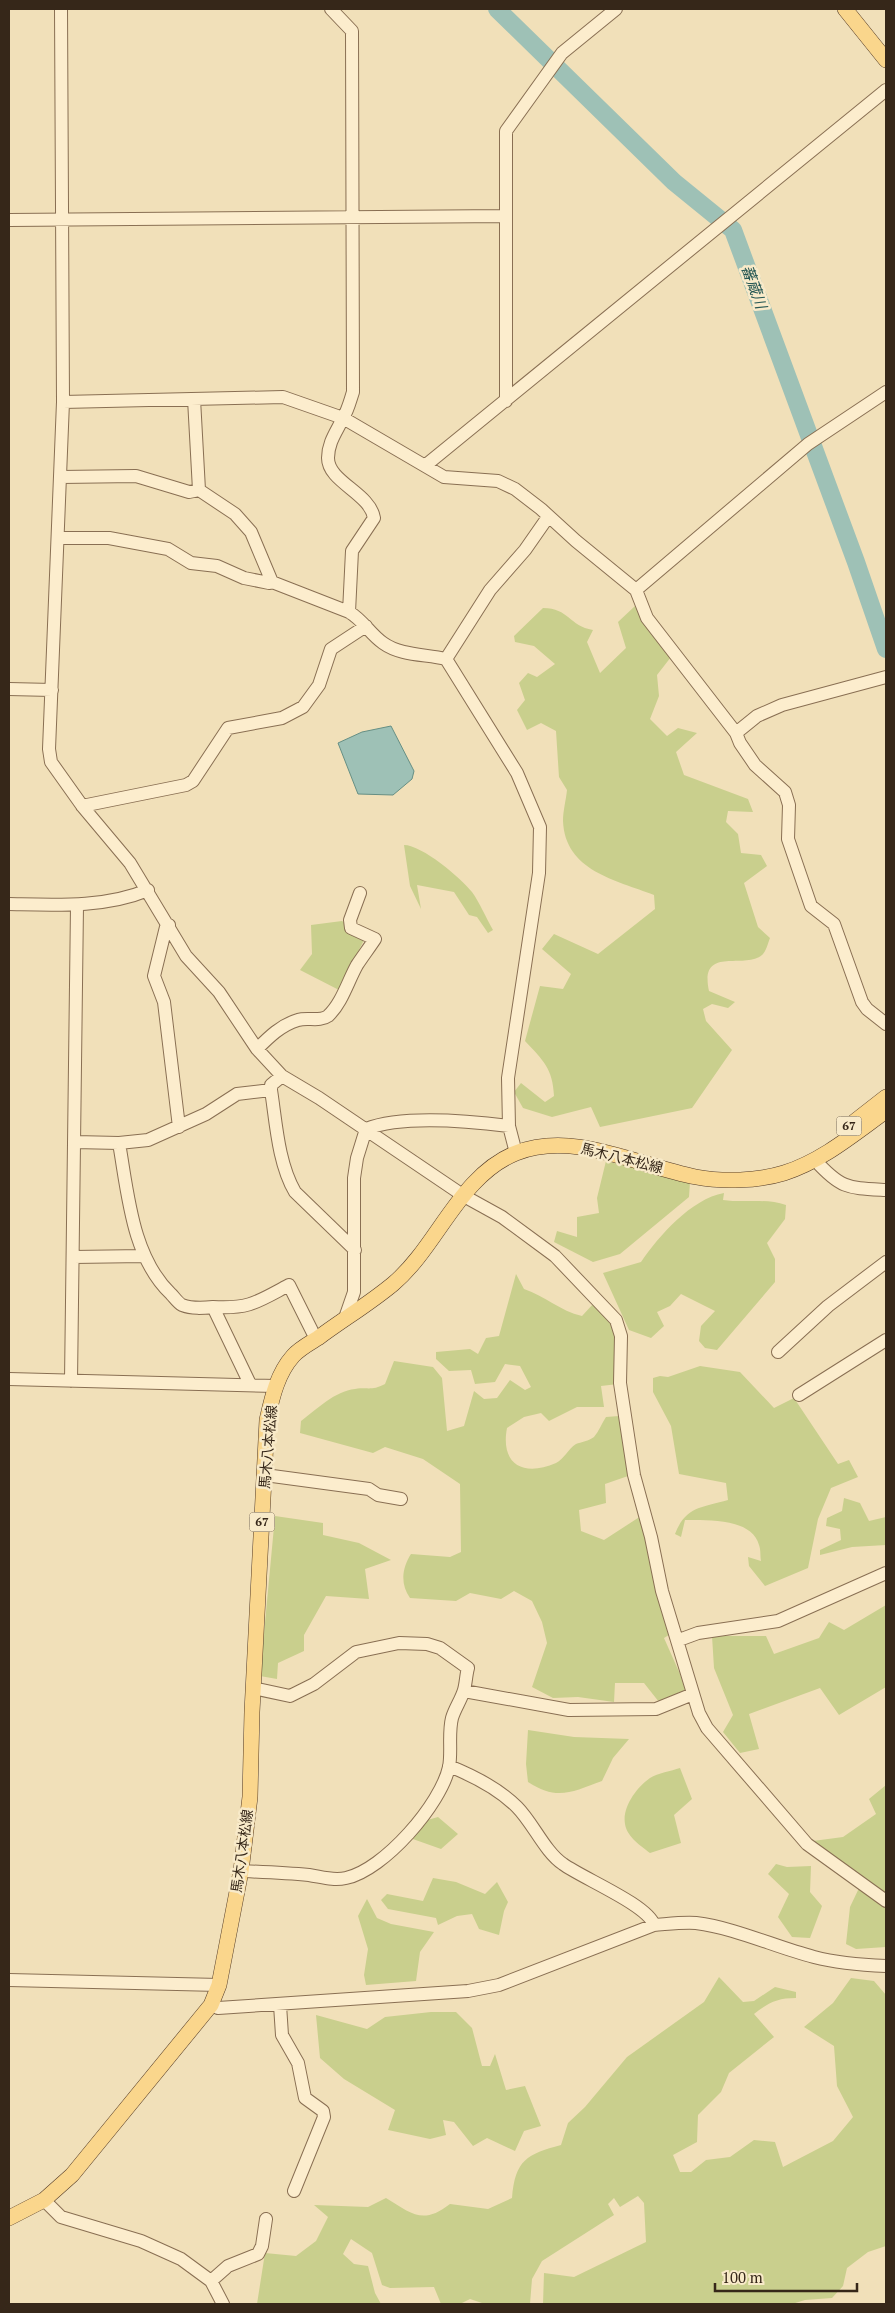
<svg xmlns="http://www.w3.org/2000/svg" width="895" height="2313" viewBox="0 0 895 2313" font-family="'PT Serif','Noto Sans JP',serif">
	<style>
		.green { fill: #c9cf8d }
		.water { fill: #9ec1b6; stroke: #668f84 }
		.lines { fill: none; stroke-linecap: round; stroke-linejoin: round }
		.river { stroke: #9ec1b6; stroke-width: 18 }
		.minor-casing { stroke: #896f53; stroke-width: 14 }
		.major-casing { stroke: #553c28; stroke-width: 16 }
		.minor { stroke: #fcedcd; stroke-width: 12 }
		.major { stroke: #fad68c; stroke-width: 15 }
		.labels { text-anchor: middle; stroke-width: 5; stroke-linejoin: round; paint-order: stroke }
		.shield { fill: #f8eac9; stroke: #70624e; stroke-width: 1 }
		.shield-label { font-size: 12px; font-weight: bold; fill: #362719 }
		.street-label { font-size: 14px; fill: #362719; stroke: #f8eac9 }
		.water-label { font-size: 15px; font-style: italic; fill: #275854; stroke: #f8eac9 }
	</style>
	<rect width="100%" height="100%" fill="#f1e0b9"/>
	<path class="green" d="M635,606L647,628L671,657L657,675L659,696L650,719L667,736L678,728L697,733L676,752L684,775L748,799L753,812L728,811L726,822L738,834L741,853L761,855L767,866L744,883L758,927L770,938C768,943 766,952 762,955C744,970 699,945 709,991L735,1002L728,1008L712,1004L703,1009L706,1021L732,1050L692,1108L600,1127L591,1107L552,1117L523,1108L514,1092L521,1083L545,1102L554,1096C553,1069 543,1060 525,1041L540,986L563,989L571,974L542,949L554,934L598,954L655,909L654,895C616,880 565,871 563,821C563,811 566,800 567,790L559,777L556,731L541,723L527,730L517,710L525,700L519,683L528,673L537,677L555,664L534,646L515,642L514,636L543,608C569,608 569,626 593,630L587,642L600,673L626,648L618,622Z
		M404,845C422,845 461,878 472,892C480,903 486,918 493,930L488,933L477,917L469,915L454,892L417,885L421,909L410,886Z
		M342,921L365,938L339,990L300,970L312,954L311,925Z
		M606,1161L690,1182L689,1197L620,1254L593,1262L554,1242L557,1231L577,1237V1217L599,1213L597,1198Z
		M724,1193L723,1200C744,1203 766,1198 786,1205L785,1219L767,1243L775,1259V1282L717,1350L705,1348L699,1341L701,1326L715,1311L681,1294L670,1306L657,1312L664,1326L651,1338L629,1330L603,1273L641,1262C659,1236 691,1199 724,1193Z
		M516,1274L524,1289C545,1296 560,1311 582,1316L594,1303L611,1321L617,1338L618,1384L601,1386L604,1407H577L549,1421L541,1413L524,1417L507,1428C500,1465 524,1477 556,1463C564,1459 568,1449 576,1444C581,1442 589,1441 594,1437C599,1431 602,1423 606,1417L619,1416L628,1476L605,1484L606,1503L579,1510L581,1531L604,1540L641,1516L672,1633L664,1638L680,1674L686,1692L659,1702L644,1683H615L614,1702L578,1697L553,1698L532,1687L547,1643L542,1622L532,1601L514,1591L501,1599L470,1593L456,1601L410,1598C400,1584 402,1568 411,1554L450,1557L461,1552L460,1484L423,1459L385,1447L373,1453L300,1433L301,1421C317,1409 335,1391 355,1389C369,1387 372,1391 385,1384L394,1361L433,1367L442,1378L447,1431L464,1426L474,1391L484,1399L497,1398L510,1380L525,1390L531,1387L520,1366L505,1364L495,1382L475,1384L471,1370L449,1371L436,1359V1352L470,1349L478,1354L486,1338L499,1336Z
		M700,1366L740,1372L774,1408L794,1398L838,1464L849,1460L858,1477L831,1488L818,1519L808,1568L765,1586L749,1566L748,1557L761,1561C760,1556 761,1550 759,1545C752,1518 707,1520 685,1520L681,1537L675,1534C686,1506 701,1508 728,1500L726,1483L679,1474L671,1426L653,1392V1378L660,1376L668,1377Z
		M844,1498L860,1503L869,1521L886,1517V1545L852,1547L820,1555V1550L841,1540L840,1529L826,1526L827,1518L842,1511Z
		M275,1516L323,1523V1535L359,1543L391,1560L365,1569L369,1599L326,1596L304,1635V1651L278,1663L277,1679L260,1676Z
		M886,1605V1687L839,1715L820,1688L749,1714L759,1749L740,1753L723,1732L733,1715L714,1668L712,1636H766L774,1654L819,1638L829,1622L844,1630Z
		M528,1730L574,1737L629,1739L613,1758L602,1781C572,1792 557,1801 528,1782L526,1764Z
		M680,1768L692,1799L674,1815L681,1843L650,1853C641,1846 627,1837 625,1824C622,1807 637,1787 650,1778C658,1773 671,1771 680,1768Z
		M886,1785V1893L825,1854L813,1841L843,1837L876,1814L869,1799Z
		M438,1817L458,1834L441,1849L410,1838L424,1821Z
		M776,1864L787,1867L811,1866L810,1892L822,1906L810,1938L792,1937L778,1917L789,1894L768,1874Z
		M433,1878L456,1882L485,1894L497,1882L508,1902L504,1911L499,1935L479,1929L472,1914L457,1916L438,1925L436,1918L388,1909L381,1900L387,1894L423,1901Z
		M860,1886L886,1905V1947L856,1949L846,1944L850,1907Z
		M367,1899L377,1918L391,1924L434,1932L420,1952L416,1981L366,1985L364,1975L368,1949L358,1916Z
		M719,1977L743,2002L754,2001L775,1987L796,1992V1998C777,1998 768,2003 754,2014L774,2037L729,2073L721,2092L698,2115L697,2142L673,2155L680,2172H691L706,2160L730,2157L754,2140L775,2142L783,2167L833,2141L853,2117L837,2086L834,2046L804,2027L833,2003L851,1978L874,1981L886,1995V2246L868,2252L847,2268L843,2286L832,2298L805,2300L792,2304H543L544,2273L574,2277L646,2242L644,2203L638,2196L620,2207L614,2198L608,2204L614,2215L542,2261L532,2279L530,2304H485L470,2299L460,2304H441L434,2287L390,2288L382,2285L372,2253L351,2239L343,2254L354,2264L368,2266L375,2293L381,2304H257L265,2253L296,2256L316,2241L328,2217L314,2205L368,2207L386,2198C412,2214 423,2225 450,2204L488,2209L512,2198C515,2160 527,2154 561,2145L568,2123L585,2107L627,2057L704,2002Z
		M431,2012H456L472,2028L482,2066H490L495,2054L506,2090L525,2086L541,2126L524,2131L515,2151L487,2138L473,2146L454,2122L443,2120L446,2135L430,2139L388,2130L395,2110L344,2079L320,2058L316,2015L367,2029L385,2017Z"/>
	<path class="water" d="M391,726L414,771L412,779L393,795L358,794L338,743L362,732Z"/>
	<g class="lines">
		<path class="river" d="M497,9L674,182L733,230L856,562L886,649"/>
		<g class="minor-casing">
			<path id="minor" d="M61,9L63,402L49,749L51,762L83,807L130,863L186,956L219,992L257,1049L282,1076L319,1098L464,1196L502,1217L555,1256L616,1320L621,1336L620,1383L634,1475L651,1537L662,1591L699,1713L707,1728L807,1844L886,1901
				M331,9L352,31L353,392C350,401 348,410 343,418C337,431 328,442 328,458C328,482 370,493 374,518L352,551L349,612
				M9,220L506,216
				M194,399L199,490L235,514L251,532L272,582L349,612C363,620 370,634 383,643C401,656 426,654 446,659L490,590L525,550L548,517
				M506,401V131L562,53L616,9
				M63,402L283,397L343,418L444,477L498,481L515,489L541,509L576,541L636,590L647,618L736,733L740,743L755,765L785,792L789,805L788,839L811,906L834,924L862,1002L867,1009L886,1024
				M426,465L886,90
				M61,477L136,476L189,492L199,490
				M58,538H109L168,549L191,563L217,566L244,578L269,583L272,582
				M636,590L808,444L886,392
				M446,659L517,773L540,827L539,873L508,1078L509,1126L516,1153
				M9,689L52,690
				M736,733L757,716L782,705L886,677
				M82,806L186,785L193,781L228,728L282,718L303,707L319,685L331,649L366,626
				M9,904C55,905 105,908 148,890
				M169,925L166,927L154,976L164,1002L179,1127
				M257,1049C269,1037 281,1025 298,1020C307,1017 320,1022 328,1016C342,1003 348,981 357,965C363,956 369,948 375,939L351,928L350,920L360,893
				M282,1076L271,1085V1090C276,1122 278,1163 295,1192L355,1250
				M75,1142L119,1143L148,1140L206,1114L237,1094L271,1090
				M119,1143C128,1194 132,1257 171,1294C174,1297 178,1303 182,1305C192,1309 203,1308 213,1307L250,1384
				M815,1160C841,1189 848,1188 886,1190
				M73,1257L144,1256
				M213,1307C250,1309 257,1302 289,1285L316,1339
				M345,1318L354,1292V1178L357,1158L366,1129C402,1115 469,1121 509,1126
				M778,1352L828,1306L886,1262
				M9,1379L275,1386
				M71,1381L77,906
				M799,1395L886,1340
				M265,1475L369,1489L378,1495L401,1499
				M679,1640L698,1633L778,1621L886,1573
				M464,1691L569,1710L656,1709L693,1694
				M449,1766C474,1776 498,1788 517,1807C533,1823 545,1852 563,1864C582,1878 648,1905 654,1925
				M241,1871C263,1872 286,1873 309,1875C322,1877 333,1881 346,1878C384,1870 441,1804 449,1767C452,1752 448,1734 452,1718C455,1708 461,1700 464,1690C466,1683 466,1675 468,1668L440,1648L427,1644L399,1643L356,1652L314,1684L290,1696L253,1688
				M9,1980L219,1985
				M211,2005L218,2008L468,1991L499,1985L654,1925C668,1924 683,1922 696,1923C736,1928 775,1947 814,1957C837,1963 862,1965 886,1966
				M280,2005L282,2035L298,2063L305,2098L323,2111L324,2117L294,2191
				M44,2200L61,2217L141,2241L181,2259L211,2281L223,2304
				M211,2281L228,2266L258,2254L262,2246L266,2219"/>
		</g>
		<g class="major-casing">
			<path id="major" d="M845,9L886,60
				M854,1122L886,1097
				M9,2218L44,2200L72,2175L211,2005L219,1985L241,1871L250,1797L252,1712L267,1420C272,1398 277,1374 293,1356C299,1349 310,1343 318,1338C342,1320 369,1304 393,1284C438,1246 459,1176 516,1153C574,1130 638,1166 696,1177C723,1182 758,1181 784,1173C822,1161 854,1134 886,1111"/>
		</g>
		<use href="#minor" class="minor"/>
		<use href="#major" class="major"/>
	</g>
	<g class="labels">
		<g class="shield">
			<rect x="836.5" y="1116.5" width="25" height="19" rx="4"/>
			<rect x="249.5" y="1512.5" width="25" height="19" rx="4"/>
		</g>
		<g class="shield-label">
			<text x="849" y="1130">67</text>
			<text x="262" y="1526">67</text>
		</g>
		<g class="street-label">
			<text transform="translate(622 1158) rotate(14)" y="5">馬木八本松線</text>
			<text transform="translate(268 1447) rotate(-85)" y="5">馬木八本松線</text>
			<text transform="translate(242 1851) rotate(-82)" y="5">馬木八本松線</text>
		</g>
		<g class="water-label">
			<text transform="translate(754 287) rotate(70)" y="5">蕃蔵川</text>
		</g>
	</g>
	<rect width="895" height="2313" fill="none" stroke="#362719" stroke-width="20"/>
	<path d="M715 2283v8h142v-8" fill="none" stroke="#362719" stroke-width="2.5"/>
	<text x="722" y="2283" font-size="15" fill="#362719" stroke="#f8eac9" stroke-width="4" paint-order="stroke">100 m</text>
</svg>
